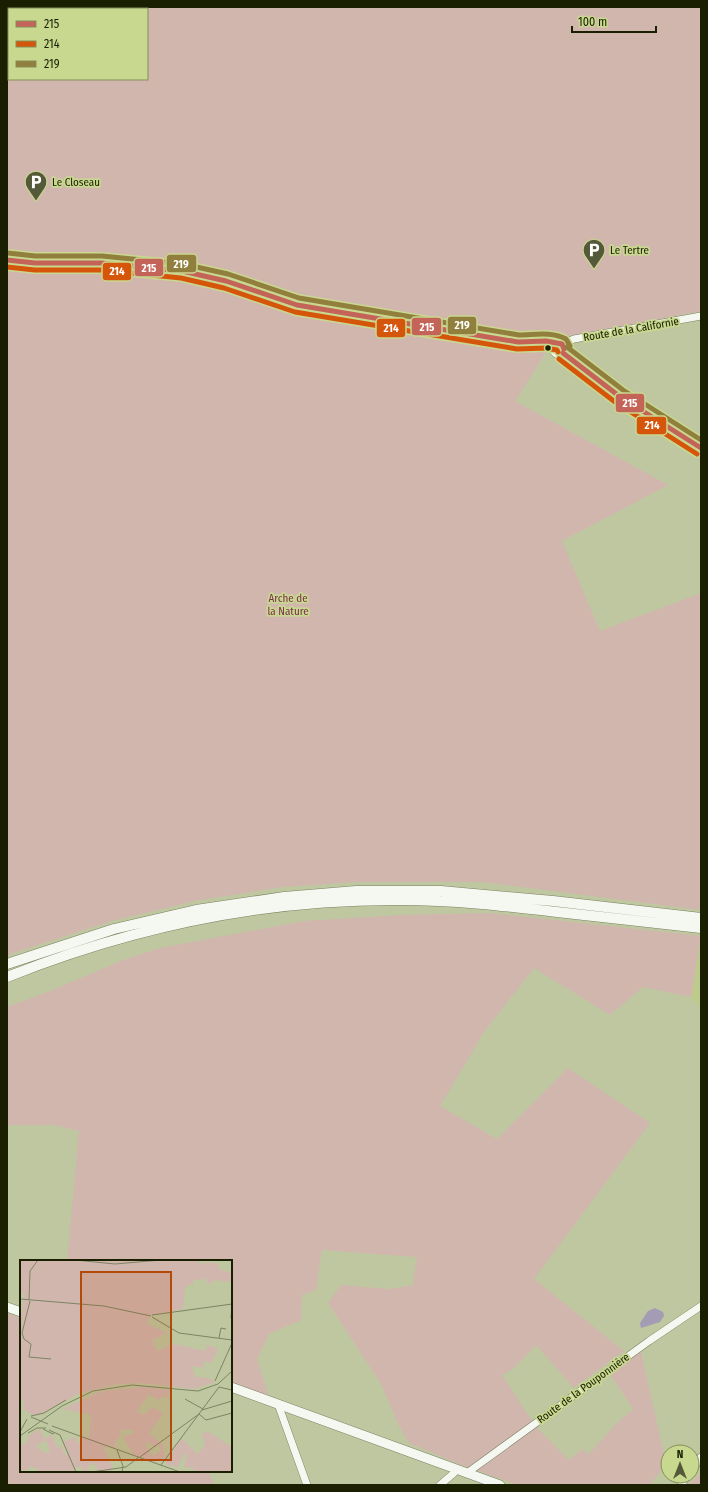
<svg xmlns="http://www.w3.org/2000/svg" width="708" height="1492" viewBox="0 0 708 1492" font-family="'Fira Sans Condensed',sans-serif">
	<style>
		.built { fill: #beca8c }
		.green { fill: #d1b6ae; fill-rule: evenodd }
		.water { fill: #a49bb5 }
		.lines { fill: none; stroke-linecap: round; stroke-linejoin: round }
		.minor-casing { stroke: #7a8060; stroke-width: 8 }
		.major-casing { stroke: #7a8060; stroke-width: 10 }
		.highway-casing { stroke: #7a8060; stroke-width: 11 }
		.minor { stroke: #f5f7f1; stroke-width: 7 }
		.major { stroke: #f5f7f1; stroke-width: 9 }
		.highway { stroke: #f5f7f1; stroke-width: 10 }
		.bus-1-casing { stroke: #c9d88f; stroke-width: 8 }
		.bus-2-casing { stroke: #c9d88f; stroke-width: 8 }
		.bus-3-casing { stroke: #c9d88f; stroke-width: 8 }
		.bus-1 { stroke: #c46458; stroke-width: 5 }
		.bus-2 { stroke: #d5550b; stroke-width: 5 }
		.bus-3 { stroke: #917f3d; stroke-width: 5 }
		.bus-dot { fill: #1a1f02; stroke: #c9d88f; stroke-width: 1.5 }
		.labels { text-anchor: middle; stroke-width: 3.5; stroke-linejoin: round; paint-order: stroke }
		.poi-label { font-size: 11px; fill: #1a1f02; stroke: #c9d88f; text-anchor: start }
		.street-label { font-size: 11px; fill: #1a1f02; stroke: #c9d88f }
		.park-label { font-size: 11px; fill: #7b2f4e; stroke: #c9d88f }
		.inset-road { fill: none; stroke: #7d8461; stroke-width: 1 }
		.view { fill: #b44a0a; fill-opacity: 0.15; stroke: #b44a0a; stroke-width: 2 }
		.inset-edge { fill: none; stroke: #1a1f02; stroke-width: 2 }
		.line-badge { stroke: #c9d88f; stroke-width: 1.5 }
		.badge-label { font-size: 11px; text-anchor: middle; font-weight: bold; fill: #fff }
	</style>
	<rect width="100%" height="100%" fill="#bfc7a0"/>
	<path class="built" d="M701,936V1009L691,997Z"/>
	<path class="green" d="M7,7H701V311L554,340L515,401L668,485L562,541L600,631L701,593V910L482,882H355L283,887L195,901L112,921L7,955ZM9,9H147V79H9Z
		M489,913L701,936L691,997L643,987L610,1015L534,968L484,1032L440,1106L497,1139L568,1068L650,1123L534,1279L624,1351L574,1388L536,1345L513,1369L502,1375L536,1427L569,1460L582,1449L589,1454L615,1425L633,1409L610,1374L641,1351L666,1464L650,1485H518L459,1464L409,1443L399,1426L381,1384L328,1303L341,1285L389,1289L413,1285L417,1257L322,1250L316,1290L302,1295L301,1320L269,1334L257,1359L271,1404L231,1390V1261H67L79,1131L54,1125H7V1007L53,990L123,960L160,948L304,921L401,915Z
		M7,1313L21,1318V1471H208L215,1485H7Z
		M701,1473V1485H688Z"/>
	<path class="water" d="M655,1308L663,1312L664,1316L660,1322L641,1328L640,1323L648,1311Z"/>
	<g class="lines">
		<g class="minor-casing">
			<path id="minor" d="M7,260L35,263H101L182,271L226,281L297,305L518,342H541L552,349
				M541,342L550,341L562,344L564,349C563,353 560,355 556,354L552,350L553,345L557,343
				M562,344L574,339L701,316
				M563,353L619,396L701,448
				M278,1404L307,1485
				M692,1470L701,1457
				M467,1473L649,1341L701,1306
				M440,1485L454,1473L455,1469
				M681,1485L687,1476"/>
		</g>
		<g class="major-casing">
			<path id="major" d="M7,1307L21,1312
				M231,1387L500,1485"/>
		</g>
		<g class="highway-casing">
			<path id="highway" d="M7,964L114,929L196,910L284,897L356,891H441L553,901L701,918
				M7,977C132,927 265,899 401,900C453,900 505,906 557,912C605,917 653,923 701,928"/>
		</g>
		<use href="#minor" class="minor"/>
		<use href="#major" class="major"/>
		<use href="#highway" class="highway"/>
		<g class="bus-1-casing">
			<path id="bus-1" d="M7,260L35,263H101L182,271L226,281L297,305L518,342L546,341L562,344L564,349
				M563,353L619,396L701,448"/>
		</g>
		<g class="bus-2-casing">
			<path id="bus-2" d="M7,267L35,270H101L181,278L224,288L295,312L517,349L546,348L557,350L558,352
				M559,359L615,402L697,454"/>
		</g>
		<g class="bus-3-casing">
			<path id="bus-3" d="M8,253L35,256H102L183,264L228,274L299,298L519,335C534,335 552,331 566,339L570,346
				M567,347L623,390L701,440"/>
		</g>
		<use href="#bus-1" class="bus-1"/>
		<use href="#bus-2" class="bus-2"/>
		<use href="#bus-3" class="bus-3"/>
	</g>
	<defs>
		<g id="parking-pin" transform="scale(1.15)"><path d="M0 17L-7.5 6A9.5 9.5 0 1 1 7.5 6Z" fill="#545a39" stroke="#c9d88f"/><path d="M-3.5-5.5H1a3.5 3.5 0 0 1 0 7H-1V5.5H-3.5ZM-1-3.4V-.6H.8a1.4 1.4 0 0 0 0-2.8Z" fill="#fff"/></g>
	</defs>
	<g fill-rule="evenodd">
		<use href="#parking-pin" x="36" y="182"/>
		<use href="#parking-pin" x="594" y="250"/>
	</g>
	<circle class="bus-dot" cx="548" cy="348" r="3.5"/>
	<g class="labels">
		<g class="poi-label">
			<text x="52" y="186">Le Closeau</text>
			<text x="610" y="254">Le Tertre</text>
		</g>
		<g class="street-label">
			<text transform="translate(631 329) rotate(-10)" y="4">Route de la Californie</text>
			<text transform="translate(583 1388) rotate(-36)" y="4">Route de la Pouponnière</text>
		</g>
		<g class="park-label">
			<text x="288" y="602">Arche de<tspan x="288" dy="13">la Nature</tspan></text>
		</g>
	</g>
	<g transform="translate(20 1260)">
		<rect width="212" height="212" fill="#bfc7a0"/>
		<path d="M0,0H184L175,5L189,2L198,4V8L211,13L210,22L194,20L193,23H187V19L173,20V24L168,25L165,28L163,49L131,55L126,63L146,73L132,80L137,91L154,84L185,91L188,85L198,89L191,103L185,101L182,108L172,106L175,117L188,118L195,122L174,129L122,123L97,124L60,133L22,153L13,155L3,149L4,142L0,140V77H2L0,63L4,36L0,28ZM123,127L150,130L148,138L142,136L138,140L129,134L117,151L124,155L133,147L143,153L129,173L140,182L134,187L129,182L125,185L133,196L141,190L138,185L142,182L145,196L143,200L135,202L113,194L103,176L113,174L114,170L102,169L99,178L94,183L96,189L86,185L84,189L93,208L88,212H74L78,210L74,203L68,207V212H63L61,206L55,208L43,182L55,177L59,184L62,177L69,178L71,155L43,149L82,131ZM19,169L25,179L32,175L37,188L41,186L45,195L48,194L55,209L53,212H17V208L8,207V210L0,211V180L2,179L0,183L6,185L8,176ZM26,180L30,192L26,193L15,186ZM188,172L212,187V212H175L173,208L164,207L167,195L164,194L157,208L152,204L151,207L147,205L146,202L161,178L178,194L185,184L182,174Z" fill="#d1b6ae" fill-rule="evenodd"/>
		<path class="inset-road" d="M55,0L95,4L141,0M0,39L84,46L131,56M9,40L10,11L18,0M10,41L2,73L4,79L11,84L9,97L31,99M132,55L212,44M132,57L159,73L212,80M211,58L212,44M199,78L201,68L206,69M195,121L212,83M165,139L183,149M182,150L212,141M179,154L186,160L212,153M11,156L24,153L46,140M11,157L28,164M32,166L160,212M23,169L33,174L35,172M29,170L40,175L56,212M0,172L7,159M8,173L17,168H26M0,176L42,146L73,131L112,125L178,131L198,124L212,111M97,190L103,206L102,212M120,197L179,154M141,205L199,127L212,130M72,212L106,207L119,197"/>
		<path class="view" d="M61,12H151V200H61Z"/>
		<rect width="212" height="212" class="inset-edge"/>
	</g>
	<g class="line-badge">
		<rect x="166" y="254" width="31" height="19" rx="4" fill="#917f3d"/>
		<rect x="134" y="258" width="30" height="19" rx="4" fill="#c46458"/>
		<rect x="102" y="262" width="30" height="19" rx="4" fill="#d5550b"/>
		<rect x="447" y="316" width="30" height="19" rx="4" fill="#917f3d"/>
		<rect x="411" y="317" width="31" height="19" rx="4" fill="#c46458"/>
		<rect x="376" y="318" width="30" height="20" rx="4" fill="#d5550b"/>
		<rect x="615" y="393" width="30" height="20" rx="4" fill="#c46458"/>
		<rect x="636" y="416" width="31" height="19" rx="4" fill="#d5550b"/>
	</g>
	<g class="badge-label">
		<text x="181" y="268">219</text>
		<text x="149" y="272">215</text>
		<text x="117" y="275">214</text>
		<text x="462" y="329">219</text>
		<text x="427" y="331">215</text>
		<text x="391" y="332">214</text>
		<text x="630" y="407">215</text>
		<text x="652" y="429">214</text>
	</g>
	<rect width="708" height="1492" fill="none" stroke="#1a1f02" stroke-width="16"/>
	<rect x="8" y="8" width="140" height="72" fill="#c9d88f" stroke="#838e57"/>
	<rect x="16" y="21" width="20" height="6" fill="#c46458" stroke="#838e57"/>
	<text x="44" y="28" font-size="12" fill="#1a1f02">215</text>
	<rect x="16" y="41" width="20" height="6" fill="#d5550b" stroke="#838e57"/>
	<text x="44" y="48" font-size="12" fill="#1a1f02">214</text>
	<rect x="16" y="61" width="20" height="6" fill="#917f3d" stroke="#838e57"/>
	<text x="44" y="68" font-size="12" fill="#1a1f02">219</text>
	<g transform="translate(680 1464)"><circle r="19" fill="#c9d88f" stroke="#838e57"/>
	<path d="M0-3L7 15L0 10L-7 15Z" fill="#545a39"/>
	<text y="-6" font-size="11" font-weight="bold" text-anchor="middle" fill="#1a1f02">N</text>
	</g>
	<path d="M572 26v6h84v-6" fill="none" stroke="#1a1f02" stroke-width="2"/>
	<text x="578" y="26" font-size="12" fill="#1a1f02" stroke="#c9d88f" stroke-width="3" paint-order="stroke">100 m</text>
</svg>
